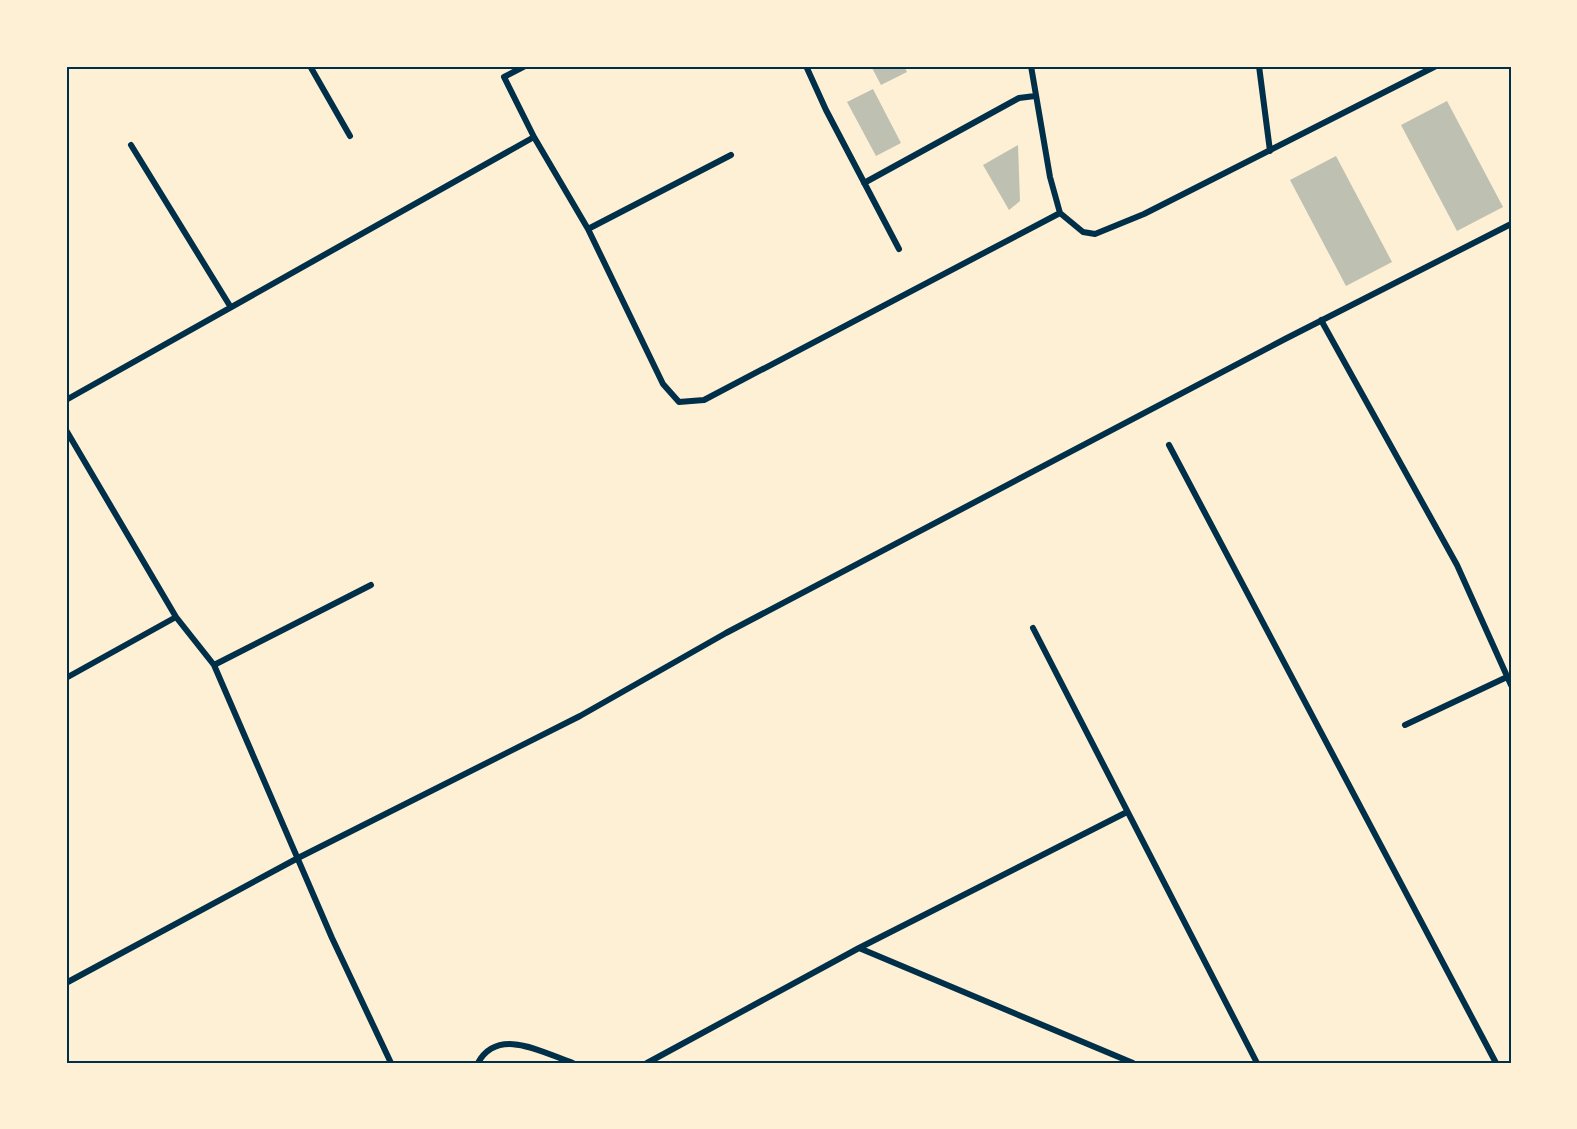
<svg xmlns="http://www.w3.org/2000/svg" width="1577" height="1129" viewBox="0 0 1577 1129" font-family="'Times New Roman',serif">
	<style>
		.building { fill: #bec0b2 }
		.lines { fill: none; stroke-linecap: round; stroke-linejoin: round }
		.minor { stroke: #003049; stroke-width: 6 }
		.neatline { fill: none; stroke: #003049; stroke-width: 2 }
	</style>
	<rect width="100%" height="100%" fill="#fdf0d5"/>
	<path class="building" d="M871,66H904L907,72L881,85Z
		M873,89L901,143L876,156L847,102Z
		M1447,101L1503,207L1457,231L1401,125Z
		M1018,145L1020,201L1009,210L983,165Z
		M1336,156L1392,262L1346,286L1290,180Z"/>
	<g class="lines">
		<path class="minor" d="M310,66L350,136
			M525,66L504,77L534,137L588,229L663,384L679,402L704,400L1060,213
			M806,66L826,110L899,249
			M1031,66L1050,177L1060,213L1083,232L1095,234L1144,214L1436,66
			M1259,66L1270,151
			M131,145L230,306
			M864,183L1019,98L1035,96
			M588,229L731,155
			M1321,320L1457,565L1511,685
			M66,400L534,137
			M66,430L176,617L214,665L332,938L391,1063
			M1169,445L1496,1063
			M1033,628L1257,1063
			M214,665L371,585
			M66,678L176,617
			M1405,725L1507,677
			M859,948L1133,1063
			M66,983L298,858L580,716L726,633L1285,339L1511,224
			M478,1063C498,1026 543,1053 573,1063
			M647,1063L859,948L1127,812"/>
	</g>
	<rect width="1577" height="1129" fill="none" stroke="#fdf0d5" stroke-width="135"/>
	<rect x="68" y="68" width="1442" height="994" class="neatline"/>
</svg>
